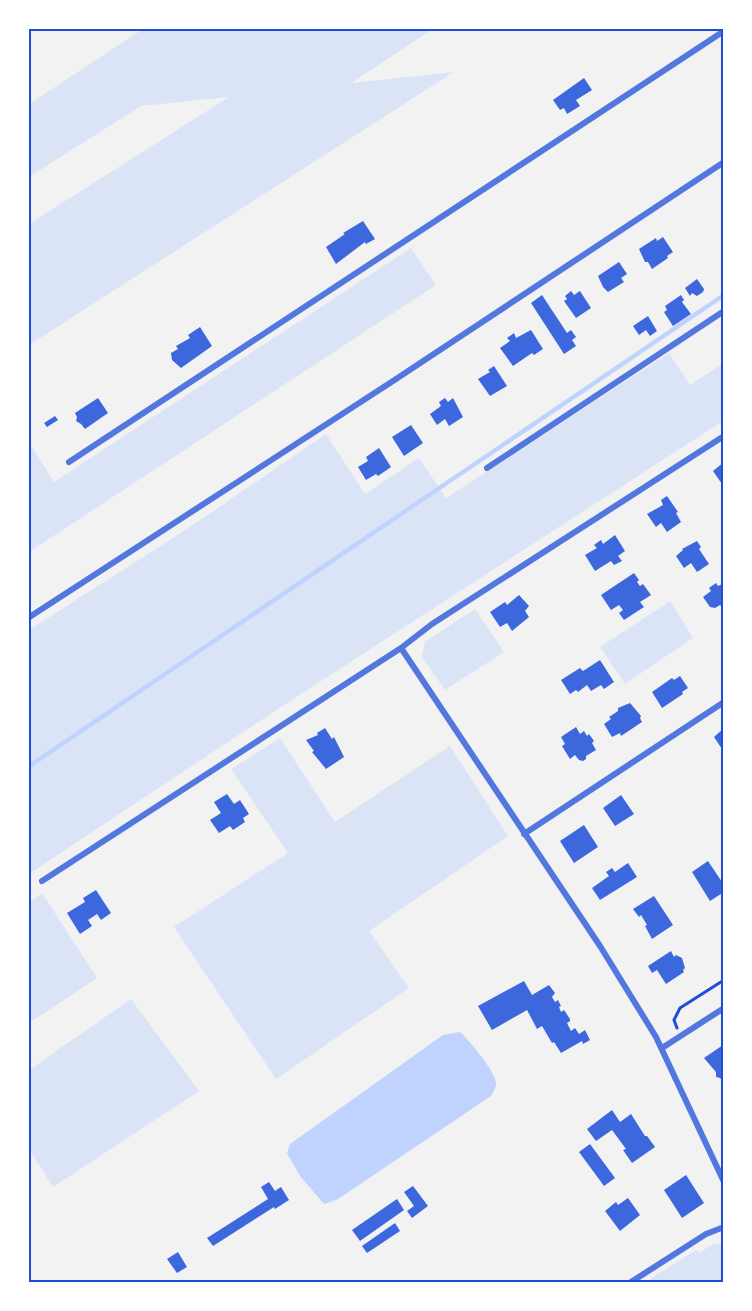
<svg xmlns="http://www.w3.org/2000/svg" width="752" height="1311" viewBox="0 0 752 1311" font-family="'Noto Sans',sans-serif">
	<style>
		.green { fill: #dbe4f7 }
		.water { fill: #bfd3fe }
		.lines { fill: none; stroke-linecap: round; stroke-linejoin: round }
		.stream { stroke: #bfd3fe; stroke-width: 4.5 }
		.building { fill: #3d67dc }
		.path { stroke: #1d4ed8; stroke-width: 3 }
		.minor { stroke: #5277de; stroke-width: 6 }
		.neatline { fill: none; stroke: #1d4ed8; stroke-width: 2 }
	</style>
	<rect width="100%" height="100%" fill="#f2f2f2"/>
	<path class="green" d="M143,29H433L351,83L454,72L29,345V224L229,97L141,106L29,177V104Z
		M411,248L436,285L29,552V442L54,482Z
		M669,353L690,385L723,363V421L281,707L29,874V630L187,529L326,434L365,494L419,458L446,498Z
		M670,601L693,638L625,684L600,647Z
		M475,609L504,652L445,690L422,657L425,642Z
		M280,738L335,822L450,746L508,836L369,931L409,988L276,1079L174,927L288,853L231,769Z
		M42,893L97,978L29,1023V902Z
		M131,999L199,1091L53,1187L29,1149V1070Z
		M721,1243L723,1245V1282H645L696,1250L699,1253L713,1244Z"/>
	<path class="water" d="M460,1032C469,1040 495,1071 496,1083C496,1087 494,1091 491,1096L338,1199L324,1204L300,1176L287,1153L290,1144L443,1035Z"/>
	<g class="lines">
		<path class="stream" d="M28,767L724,295"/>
	</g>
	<path class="building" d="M584,78L592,90L576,100L580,106L567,114L564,108L560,110L553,100Z
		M363,221L375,239L366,244L365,242L336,264L326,247L345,234L343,233Z
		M663,237L673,252L667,256L668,258L652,269L648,262H645L639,249L656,238L657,241Z
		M619,262L627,274L621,278L624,282L608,292L603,287L598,276Z
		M697,279L704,289L703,292L697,296L692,293L690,296L685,288Z
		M571,291L574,295L580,291L591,308L576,318L564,301L567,299L565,296Z
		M542,295L567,333L571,330L576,337L572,340L576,346L564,354L531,303Z
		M681,295L684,300L682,302L691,314L673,326L664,312L667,310L665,306Z
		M648,316L657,331L650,336L646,330L639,335L633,326Z
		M200,327L212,346L181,368L172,360L171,353L178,349L176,346L190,338L188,335Z
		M531,330L543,349L534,355L532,353L513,366L500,348L510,341L507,338L514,333L516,338Z
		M494,366L507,386L490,396L478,379L490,372L488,370Z
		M98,398L108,413L85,429L81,424L76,421L77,417L75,413Z
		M445,398L448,402L453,398L463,417L449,426L445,419L437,425L430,414L441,406L439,402Z
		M55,416L58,420L47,427L44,423Z
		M411,425L423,443L404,456L392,437Z
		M379,448L391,467L378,476L376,474L366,480L358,467L368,461L366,457Z
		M724,462V487L713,471Z
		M667,496L678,512L676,513L681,522L667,532L661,523L656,527L647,514L663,505L661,500Z
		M615,535L625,551L618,556L622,561L614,565L611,561L595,571L585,555L597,548L594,545L601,540L603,544Z
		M697,541L701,547L699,549L709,564L697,572L691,563L684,568L676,556L683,550L682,549Z
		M634,573L639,580L637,582L640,586L643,584L651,595L640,602L644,607L624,620L619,613L623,610L619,605L611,610L601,595Z
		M716,583L718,586L724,583V610L720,605L715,608L710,607L703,597L711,591L709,588Z
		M519,595L529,606L525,611L529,617L512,631L507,623L500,627L490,612L505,602L507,605Z
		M600,660L614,682L604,689L601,685L591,691L587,685L578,692L576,690L570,694L561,680L580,668L583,671Z
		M680,676L688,688L682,692L683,694L662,708L652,692L672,678L674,680Z
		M630,703L641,716L640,718L642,722L621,736L620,733L612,737L604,724L611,719L609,717L618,711V708Z
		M576,727L580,734L584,731L587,736L589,734L594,741L592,743L596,750L586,756V759L583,761L579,760L575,755L570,759L562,746L565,744L561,737Z
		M325,728L332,739L334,737L344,757L326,769L312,752L314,751L306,740L318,735L317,733Z
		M724,728V748L722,749L714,737Z
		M227,794L234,804L240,800L249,814L243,818L245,822L233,830L230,826L219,833L210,820L221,813L214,802Z
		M621,795L634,814L615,826L603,808Z
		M584,825L598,847L574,863L560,841Z
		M708,861L724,885V892L710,901L692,872Z
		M628,863L637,877L600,900L592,888L609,876L606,872L612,868L615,872Z
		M96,890L111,913L101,920L97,914L88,920L92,926L80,934L67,913L85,902L83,898Z
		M654,896L673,925L652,939L645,926L647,925L641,915L639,917L633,909Z
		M671,951L674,957L676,955L682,958L685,968L683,970L684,972L666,984L657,970L652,973L648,966Z
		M524,981L532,995L549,985L555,993L552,997L555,1002L558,1000L561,1006L559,1007L561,1012L564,1010L570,1019V1021L567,1023L571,1031L575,1028L579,1034L585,1030L590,1040L583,1044L582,1041L561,1053L554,1042L552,1043L542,1026L537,1029L527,1010L492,1030L478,1006Z
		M723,1045L724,1046V1083L720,1078L716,1077V1072L704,1058Z
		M612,1110L620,1122L631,1114L645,1136H647L655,1147L632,1163L623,1150L626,1149L612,1130L596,1141L587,1129Z
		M590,1144L615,1178L604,1186L579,1152Z
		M686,1175L704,1203L682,1218L664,1190Z
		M269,1182L275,1191L281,1187L289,1200L275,1209L274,1207L213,1246L207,1238L268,1199L261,1187Z
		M413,1186L428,1206L412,1218L407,1211L414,1206L404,1192Z
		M628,1198L640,1215L620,1231L605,1211L616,1202L618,1205Z
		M397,1199L404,1210L360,1241L352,1230Z
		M395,1223L400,1231L367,1253L362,1246Z
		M178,1252L187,1267L177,1273L167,1259Z"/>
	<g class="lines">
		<path class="path" d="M677,1028L674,1020L680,1008L724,980"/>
		<path class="minor" d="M69,462L724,31
			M487,468L724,311
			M28,618L393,381L724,162
			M401,648L600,946L656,1037L724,1182
			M524,834L724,702
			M42,881L401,648L432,624L724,436
			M662,1048L724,1008
			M631,1282L706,1234L724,1227"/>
	</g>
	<rect width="752" height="1311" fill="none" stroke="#ffffff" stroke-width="60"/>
	<rect x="30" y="30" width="692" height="1251" class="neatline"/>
</svg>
